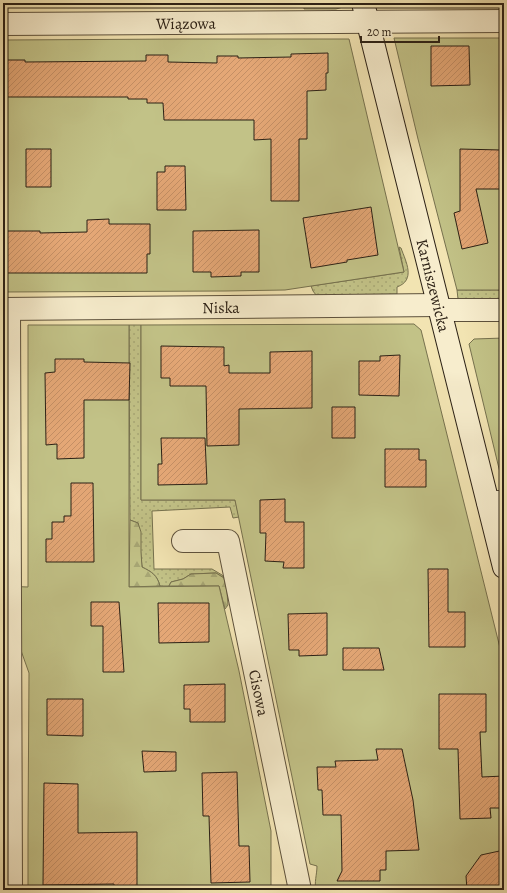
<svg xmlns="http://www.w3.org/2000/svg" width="507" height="893" viewBox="0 0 507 893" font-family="Alegreya,serif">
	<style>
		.grass { fill: url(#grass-dots); stroke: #76714e }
		.forest { fill: url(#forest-firs); stroke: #76714e }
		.garden { fill: #c2c287; stroke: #76714e }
		.building { fill: url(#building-hatch); stroke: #2b2015 }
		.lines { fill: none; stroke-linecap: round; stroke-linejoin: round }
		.street-casing { stroke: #5d513c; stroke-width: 24 }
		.secondary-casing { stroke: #2b2015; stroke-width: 24 }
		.street { stroke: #f7edcd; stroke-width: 22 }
		.secondary { stroke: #f7edcd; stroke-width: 22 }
		.labels { text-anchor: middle; stroke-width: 4; stroke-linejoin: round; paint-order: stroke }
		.street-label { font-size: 16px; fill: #2b2015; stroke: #f7edcd }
	</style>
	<defs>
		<pattern id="grass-dots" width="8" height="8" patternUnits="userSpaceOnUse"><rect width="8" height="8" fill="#c2c287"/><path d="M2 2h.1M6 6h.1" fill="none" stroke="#a7a674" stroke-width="1.8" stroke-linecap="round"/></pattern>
		<pattern id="forest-firs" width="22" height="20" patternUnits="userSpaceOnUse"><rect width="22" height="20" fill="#c2c287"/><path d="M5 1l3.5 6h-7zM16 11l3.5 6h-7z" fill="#a7a674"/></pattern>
		<pattern id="building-hatch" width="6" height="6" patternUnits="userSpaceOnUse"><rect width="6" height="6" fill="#e4a776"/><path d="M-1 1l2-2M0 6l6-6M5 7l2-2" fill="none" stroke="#c48f65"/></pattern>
	</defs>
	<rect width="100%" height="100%" fill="#f2e4b2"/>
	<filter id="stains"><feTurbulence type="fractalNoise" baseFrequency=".005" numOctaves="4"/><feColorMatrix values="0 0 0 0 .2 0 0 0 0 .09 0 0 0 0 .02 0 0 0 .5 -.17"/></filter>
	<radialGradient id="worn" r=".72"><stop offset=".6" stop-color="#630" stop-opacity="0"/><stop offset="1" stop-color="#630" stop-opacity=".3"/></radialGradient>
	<path class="grass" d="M317,3H342L343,7L336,9H304V6Z
		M399,247L401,248C406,262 416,280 397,287V294L316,295L313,291L311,286L404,272Z
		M457,290H504V300L458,299Z
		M129,325H141V500H235L239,517L233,518L230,507L152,511L154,569H212L222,575L224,578L216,573L191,574L183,579L171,582L169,586H160C157,575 152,572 142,567L138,523L130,520Z"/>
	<path class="forest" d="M130,520L138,523L141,532V552L142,567C152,572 157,575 160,586L129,587Z
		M216,573L224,578L227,592L228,605L225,609L219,586H169L171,582L183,579L191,574Z"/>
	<path class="garden" d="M3,3H317L304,6H3Z
		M385,3H504V5L386,6Z
		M394,38H504V290H457L418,139Z
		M183,39H349L404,272L285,290L226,291L3,292V40Z
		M414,324L421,330L504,664V890H316C314,883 317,874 317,866L310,864L235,500H141V325Z
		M28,325H129V587L219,586L239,671L271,831V890H28V833L29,673L3,600V586L28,587Z
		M504,338V481H502L469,344L474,339Z"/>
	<path class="building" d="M431,46H469L470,85L431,86Z
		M328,53V73H326V90L307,91V139H299V201H271V139L254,140V120H164L163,103H147V99H128V97H3V60H25V62L146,61V55H168V62L217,63V56H238V58L291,57V54Z
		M26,149H51V187H26Z
		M460,149L501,150V189H476L488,243L462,249L454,213L460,211Z
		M165,166H185L186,210H157V172H165Z
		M371,207L378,255L347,260V262L311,268L303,218Z
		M109,219V224H150V254H147V273H6V231H40V233L87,232V220Z
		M259,230V272H241V276L211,277V272H193V231Z
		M161,346L224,347V366L229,365V373H270V352L312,351V408L239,409V445L207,446L206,386H170V378H161Z
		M400,355L399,396L359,395V361H380V356Z
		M55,359H84V362L130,363L129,400H84V458L57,459V444L46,445L45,373L55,372Z
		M332,407H355V438H332Z
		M161,438H205L207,484L158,485V464H162Z
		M385,449H419V460H426V487H385Z
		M71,483H93L94,562H46V539H52V522H64V516H71Z
		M285,499V522H304V568H283L284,562L265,561L266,533H260V500Z
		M428,569H448V612H465V647H429Z
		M91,602H119L124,672H103V626H91Z
		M158,603H209V642L159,643Z
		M327,613V655L299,656V650H289L288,614Z
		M343,648H379L384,670H343Z
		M225,684V722H190V709H184V685Z
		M439,694H486V732H480L482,777L504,776V808H490L491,818L460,819L458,749H439Z
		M47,699H83V736L47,735Z
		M376,749H402L413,800L419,850L386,851V870H380V881H337L342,871L341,815H323L322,790H318L317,767H336L335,761L378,760Z
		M142,751L176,752V771L144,772Z
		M237,772L239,846H249L250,882L211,883L209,816H203L202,773Z
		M44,783L78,784V833L137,832V890H114V884L43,885Z
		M504,850V890H467L466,876L481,855Z"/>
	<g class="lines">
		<g class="street-casing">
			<g id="street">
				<path id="s1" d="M3,24L504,21"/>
				<path id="s2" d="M3,309L439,305"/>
				<path d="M9,309L11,890"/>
				<path d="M440,310H504"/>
				<path d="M488,502H504"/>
				<path id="s3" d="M183,541H228L300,890"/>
			</g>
		</g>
		<g class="secondary-casing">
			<g id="secondary">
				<path id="s4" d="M363,3L504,567"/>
			</g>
		</g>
		<use href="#street" class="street"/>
		<use href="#secondary" class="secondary"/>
	</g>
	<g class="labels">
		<g class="street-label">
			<text dy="6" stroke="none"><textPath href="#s1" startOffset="183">Wiązowa</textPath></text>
			<text dy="6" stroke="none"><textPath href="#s4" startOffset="291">Karniszewicka</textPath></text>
			<text dy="6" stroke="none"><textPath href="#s2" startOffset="218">Niska</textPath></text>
			<text dy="6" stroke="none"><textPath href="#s3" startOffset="200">Cisowa</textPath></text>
		</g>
	</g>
	<rect width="507" height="893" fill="none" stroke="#f2e4b2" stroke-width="16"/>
	<rect x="4" y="4" width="499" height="885" fill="none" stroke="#2b2015" stroke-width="2"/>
	<rect x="8" y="8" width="491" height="877" fill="none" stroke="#2b2015"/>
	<path d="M361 36v6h78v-6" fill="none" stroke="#2b2015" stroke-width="2"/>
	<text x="367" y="36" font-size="12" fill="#2b2015" stroke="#f7edcd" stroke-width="3" paint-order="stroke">20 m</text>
	<rect width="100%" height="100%" filter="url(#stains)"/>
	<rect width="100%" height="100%" fill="url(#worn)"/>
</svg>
